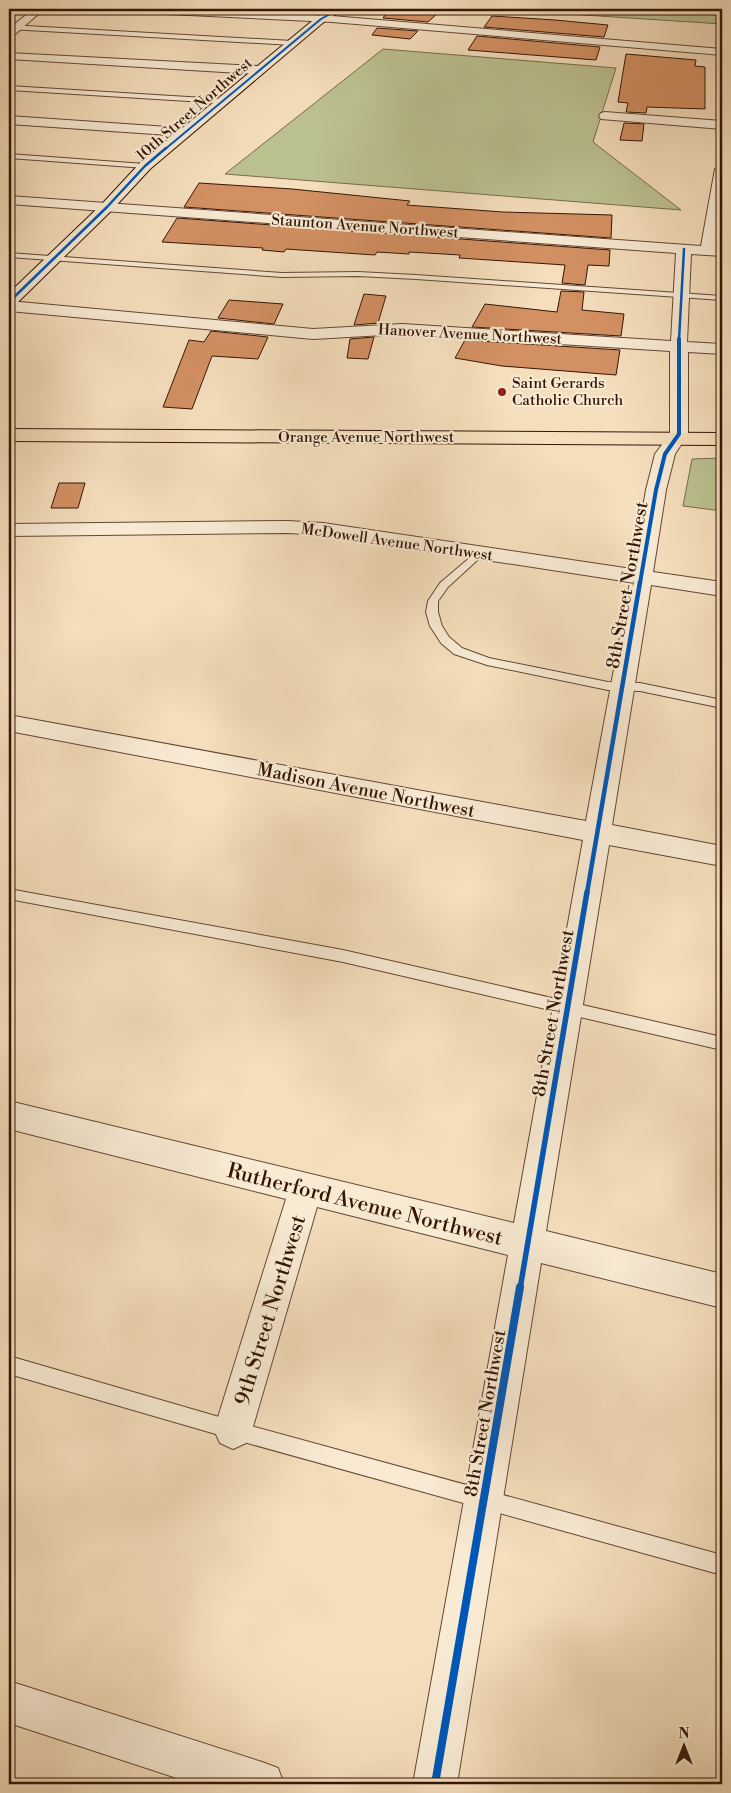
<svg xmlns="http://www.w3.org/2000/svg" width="731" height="1793" viewBox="0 0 731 1793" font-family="'Libre Bodoni',serif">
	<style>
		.green { fill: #bcc190; stroke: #786b4a }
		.building { fill: #d39063; stroke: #341505 }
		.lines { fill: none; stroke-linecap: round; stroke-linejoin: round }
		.lane-casing { stroke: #644733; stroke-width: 2 }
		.street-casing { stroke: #644733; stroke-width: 2 }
		.secondary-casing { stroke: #341505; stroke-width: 2 }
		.primary-casing { stroke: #341505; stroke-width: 2 }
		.lane { fill: #f8ead3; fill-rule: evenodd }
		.street { fill: #f8ead3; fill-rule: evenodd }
		.secondary { fill: #f8ead3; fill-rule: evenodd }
		.primary { fill: #f5debc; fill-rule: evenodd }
		.cycleway-far5-casing { stroke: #f8ead3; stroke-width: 3 }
		.cycleway-far4-casing { stroke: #f8ead3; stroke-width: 4.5 }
		.cycleway-far3-casing { stroke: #f8ead3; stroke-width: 5.5 }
		.cycleway-far2-casing { stroke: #f8ead3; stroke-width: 7 }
		.cycleway-far1-casing { stroke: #f8ead3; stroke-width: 9 }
		.cycleway-casing { stroke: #f8ead3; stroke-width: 11 }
		.cycleway-far5 { stroke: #0057b8; stroke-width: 2 }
		.cycleway-far4 { stroke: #0057b8; stroke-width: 2.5 }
		.cycleway-far3 { stroke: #0057b8; stroke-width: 4 }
		.cycleway-far2 { stroke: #0057b8; stroke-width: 4.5 }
		.cycleway-far1 { stroke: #0057b8; stroke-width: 5.5 }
		.cycleway { stroke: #0057b8; stroke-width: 8 }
		.poi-dot { fill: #8f2418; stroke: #f8ead3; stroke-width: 2 }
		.labels { text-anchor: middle; stroke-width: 4; stroke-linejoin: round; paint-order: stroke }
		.far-street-label { font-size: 15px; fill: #341505; stroke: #f8ead3 }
		.far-poi-label { font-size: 15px; fill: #341505; stroke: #f8ead3; text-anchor: start }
		.street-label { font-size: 18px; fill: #341505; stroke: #f8ead3 }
		.near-street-label { font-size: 21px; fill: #341505; stroke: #f8ead3 }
	</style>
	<rect width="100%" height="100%" fill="#f5debc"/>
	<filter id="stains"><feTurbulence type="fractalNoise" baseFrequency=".004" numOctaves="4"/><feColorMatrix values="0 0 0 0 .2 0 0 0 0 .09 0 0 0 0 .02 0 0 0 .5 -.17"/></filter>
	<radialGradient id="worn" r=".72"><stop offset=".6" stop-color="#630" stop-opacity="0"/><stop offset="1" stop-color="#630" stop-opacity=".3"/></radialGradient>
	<path class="green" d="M491,9H722V24Z
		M383,49L616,68L593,142L681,210L225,174Z
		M722,458V511L683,506L692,459Z"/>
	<path class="building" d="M389,9H410L439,12L428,22L383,18Z
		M492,16L555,20L608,25L604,37L484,27Z
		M377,28L418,31L410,39L372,35Z
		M477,36L600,47L596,60L468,50Z
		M626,54L696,60L695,66L705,67V109L647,107L646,113L626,112L628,103L618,102Z
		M624,123L644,124L642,141L620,140Z
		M199,183L292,189L410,201L407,205L503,212L612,215L611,238L184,207Z
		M177,218L610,250L609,266L588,265L585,285L562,283L565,265L459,258L460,255L409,252V254L377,252L375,255L286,249L284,252L262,250L263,248L162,242Z
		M561,291L584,292L582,310L624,314L621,336L472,327L485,304L557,312Z
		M364,294L386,296L378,323L354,325Z
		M229,300L283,304L274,324L218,318Z
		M211,331L268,337L258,359L212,356L192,409L163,407L189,340L204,342Z
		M374,337L368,359L347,358L350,339Z
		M465,340L620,350L616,375L502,366L455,358Z
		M59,483H85L78,508H51Z"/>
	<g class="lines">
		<g class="lane-casing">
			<path id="lane" d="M9,25L292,41L295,43L292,45L9,29Z
				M9,86L221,99L224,101L221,103L9,90Z
				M9,154L145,164L148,166L145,168L9,158Z
				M9,253L282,273L358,272L416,275L722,296V300L416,279L358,276L282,277L9,257Z
				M480,549L484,550V554L448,587L438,601V612L442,626L449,637L462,648L489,658L608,682L640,683L722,700V708L640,691L608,690L487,665L454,654L441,643L430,626L426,612L428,601L440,583Z
				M9,889L343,950L722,1037V1050L343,962L9,899Z
				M9,1356L233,1421L722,1555V1575L233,1439L9,1374Z"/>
		</g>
		<g class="street-casing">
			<path id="street" d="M33,9H44L13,36L9,37V29Z
				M121,9H186L332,16L722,49V55L332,22L126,12Z
				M9,53L258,66L264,70L258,74L9,59Z
				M605,112L722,121V129L601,119L599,116L601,113Z
				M9,116L183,128L189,132L183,136L9,124Z
				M722,165V210L716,247L722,248V256L691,254L687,342L722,344V354L688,352V434L675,454L666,490L653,572L722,582V596L651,585L612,825L722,846V866L609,845L546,1231L722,1274V1308L541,1263L457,1784H413L508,1255L317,1207L252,1430L246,1443L233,1449L220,1443L214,1430L286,1199L9,1129V1101L514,1223L583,840L9,731V715L586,821L630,582L323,535L288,533L9,536V524L288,521L323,523L632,569L646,490L655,454L670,434V351L402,334L313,339L9,311V301L313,329L402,324L671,341L676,253L9,204V196L701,246L715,169Z
				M9,1681L262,1762L278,1768L284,1784H195L9,1723Z"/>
		</g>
		<g class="secondary-casing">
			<path id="secondary" d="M332,9H344L325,21L150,169L112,210L15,305L9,307V293L102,204L140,163L317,17Z"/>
		</g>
		<g class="primary-casing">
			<path id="primary" d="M9,429L722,433V445L9,441Z"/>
		</g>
		<use href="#lane" class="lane"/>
		<use href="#street" class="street"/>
		<use href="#secondary" class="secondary"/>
		<use href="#primary" class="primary"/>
		<g class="cycleway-far5-casing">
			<path id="cycleway-far5" d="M164,150L321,19L339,9"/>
		</g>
		<g class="cycleway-far4-casing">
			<path id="cycleway-far4" d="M9,302L107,207L145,166L166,148
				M679,340L684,249"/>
		</g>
		<g class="cycleway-far3-casing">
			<path id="cycleway-far3" d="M640,583L656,490L665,454L679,434V339"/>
		</g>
		<g class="cycleway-far2-casing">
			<path id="cycleway-far2" d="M587,893L640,582"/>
		</g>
		<g class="cycleway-far1-casing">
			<path id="cycleway-far1" d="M520,1289L587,892"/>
		</g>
		<g class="cycleway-casing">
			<path id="cycleway" d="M435,1784L520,1287"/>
		</g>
		<use href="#cycleway-far5" class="cycleway-far5"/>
		<use href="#cycleway-far4" class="cycleway-far4"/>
		<use href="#cycleway-far3" class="cycleway-far3"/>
		<use href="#cycleway-far2" class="cycleway-far2"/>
		<use href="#cycleway-far1" class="cycleway-far1"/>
		<use href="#cycleway" class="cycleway"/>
	</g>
	<circle class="poi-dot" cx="502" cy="392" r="5"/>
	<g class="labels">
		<g class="far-street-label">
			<text transform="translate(194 109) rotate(-41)" y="5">10th Street Northwest</text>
			<text transform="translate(365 226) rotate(4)" y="5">Staunton Avenue Northwest</text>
			<text transform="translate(470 334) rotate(3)" y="5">Hanover Avenue Northwest</text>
			<text x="366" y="442">Orange Avenue Northwest</text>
			<text transform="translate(397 542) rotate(8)" y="5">McDowell Avenue Northwest</text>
		</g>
		<g class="far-poi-label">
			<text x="512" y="388">Saint Gerards<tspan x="512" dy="17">Catholic Church</tspan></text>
		</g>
		<g class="street-label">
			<text transform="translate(627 585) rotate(-80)" y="6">8th Street Northwest</text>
			<text transform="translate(366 790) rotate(11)" y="6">Madison Avenue Northwest</text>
			<text transform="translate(553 1013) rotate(-80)" y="6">8th Street Northwest</text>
			<text transform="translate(485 1413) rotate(-80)" y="6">8th Street Northwest</text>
		</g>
		<g class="near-street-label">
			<text transform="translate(365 1204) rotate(14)" y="7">Rutherford Avenue Northwest</text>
			<text transform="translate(270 1310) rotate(-73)" y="7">9th Street Northwest</text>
		</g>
	</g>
	<rect width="731" height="1793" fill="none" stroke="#f5debc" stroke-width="30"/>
	<rect x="10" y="10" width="711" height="1773" fill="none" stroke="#341505" stroke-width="2.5"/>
	<rect x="15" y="15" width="701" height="1763" fill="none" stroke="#341505"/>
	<g transform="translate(684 1746)" stroke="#f8ead3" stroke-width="4" paint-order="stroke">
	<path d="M0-4L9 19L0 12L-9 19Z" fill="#341505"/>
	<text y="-8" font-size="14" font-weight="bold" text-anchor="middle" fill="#341505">N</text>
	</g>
	<rect width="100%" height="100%" filter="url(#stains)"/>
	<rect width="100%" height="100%" fill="url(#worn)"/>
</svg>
